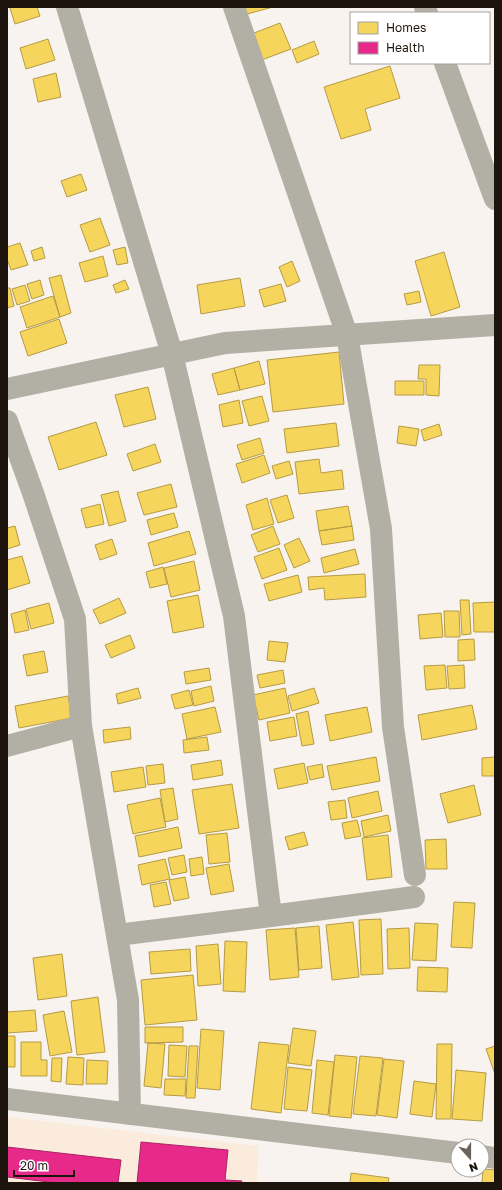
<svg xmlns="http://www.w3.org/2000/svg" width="502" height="1190" viewBox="0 0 502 1190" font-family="'Golos Text',sans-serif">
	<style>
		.built { fill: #faebdc }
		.homes { fill: #f6d55c; stroke: #b59b44 }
		.health { fill: #e7298a; stroke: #aa2364 }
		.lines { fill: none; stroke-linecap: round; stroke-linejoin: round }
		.minor { stroke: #b2afa5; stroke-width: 22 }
		.tertiary { stroke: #b2afa5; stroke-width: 22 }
	</style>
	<rect width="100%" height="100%" fill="#f8f3ee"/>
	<path class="built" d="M7,1117L258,1146L257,1183H7Z"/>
	<path class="homes" d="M12,7H37L40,16L15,24L10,8Z
		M237,7H273L240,16Z
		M280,23L291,49L259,61L249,35Z
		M48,39L55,60L26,69L20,48Z
		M314,41L319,54L297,63L292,50Z
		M390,66L400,98L365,109L371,130L341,139L324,87Z
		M56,73L61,97L38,102L33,79Z
		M81,174L87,190L67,197L61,181Z
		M100,218L110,245L90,252L80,225Z
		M20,243L28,265L11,270L7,259V247Z
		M42,247L45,258L34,261L31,251Z
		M125,247L128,263L117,265L113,250Z
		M444,252L460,307L431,316L415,261Z
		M103,256L108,276L85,282L79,263Z
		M292,261L300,281L287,287L279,267Z
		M61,275L71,313L60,317L49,278Z
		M240,278L245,306L201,314L197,285Z
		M40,280L44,295L32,299L27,284Z
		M125,280L129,289L116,293L113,285Z
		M281,284L286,301L264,307L259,290Z
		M25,285L30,301L17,305L12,289Z
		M7,288H10L14,306L7,308Z
		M419,291L421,302L407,305L404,294Z
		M53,296L60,317L27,328L20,307Z
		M59,319L67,343L28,356L20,332Z
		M339,352L344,404L273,412L267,360Z
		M259,361L265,384L240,390L234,368Z
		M419,365H440L439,396L426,395V379H418Z
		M234,368L240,390L218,395L212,374Z
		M395,381H424V395H395Z
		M148,387L156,419L124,427L115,395Z
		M262,396L269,421L249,426L242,401Z
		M239,400L243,423L223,427L219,405Z
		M96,422L107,455L59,470L48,437Z
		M336,423L339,446L287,453L284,429Z
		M439,424L442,435L424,441L421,430Z
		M399,426L419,429L416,446L397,443Z
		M260,438L264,453L242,460L237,445Z
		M155,444L161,462L133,471L127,454Z
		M264,455L270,473L242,483L236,464Z
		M319,459L321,473L342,470L344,489L299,494L295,462Z
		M289,461L293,474L276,479L272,466Z
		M171,484L177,507L144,515L137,493Z
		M118,491L126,521L109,526L101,495Z
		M287,495L294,518L278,523L270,500Z
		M267,498L274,524L253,530L246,505Z
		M100,504L104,524L86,528L81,509Z
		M348,506L352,526L319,531L316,511Z
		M174,513L178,527L151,535L147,520Z
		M15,526L20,545L7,549V528Z
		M273,526L280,544L258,552L251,535Z
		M352,526L354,540L322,545L319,531Z
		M189,531L196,554L154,566L148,543Z
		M299,538L310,561L294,568L284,545Z
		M112,539L117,554L100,560L95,545Z
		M279,548L287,570L262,579L254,557Z
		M355,549L359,564L324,573L321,558Z
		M22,556L30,583L7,590V560Z
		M194,561L200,590L171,597L164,568Z
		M163,567L167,584L150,588L146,572Z
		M365,574L366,597L325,600L324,588L309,590L308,577Z
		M298,575L302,592L269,601L264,584Z
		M198,595L204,627L173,633L167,601Z
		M119,598L126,613L100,624L93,610Z
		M460,600H469L471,634L462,635Z
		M495,602V632H474L473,603Z
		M49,603L54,623L31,629L26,609Z
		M25,610L29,630L15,633L11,614Z
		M444,611H459L460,637H445Z
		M441,613L443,637L420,639L418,615Z
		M130,635L135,648L111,658L105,645Z
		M474,639L475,660L458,661V640Z
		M269,641L288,643L285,662L267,660Z
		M44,651L48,672L27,676L23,655Z
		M445,665L447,688L426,690L424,666Z
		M464,665L465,688L449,689L447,666Z
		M209,668L211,680L186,684L184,672Z
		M283,670L285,683L260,688L257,675Z
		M211,686L214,701L194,706L191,691Z
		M138,688L141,698L118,704L116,694Z
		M285,688L290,713L259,720L253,695Z
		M314,688L319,703L292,711L288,696Z
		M189,690L193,705L175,709L171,695Z
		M68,696L72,718L19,728L15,706Z
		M472,705L477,729L422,740L418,715Z
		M215,707L221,732L187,739L182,714Z
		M367,707L372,732L330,741L325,715Z
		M308,711L314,744L302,746L296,714Z
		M294,717L297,736L270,741L267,722Z
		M130,727L131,739L104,743L103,730Z
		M207,737L209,750L184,753L183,740Z
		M376,757L380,781L332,790L327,766Z
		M495,757V776H482V758Z
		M221,760L223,775L193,780L191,765Z
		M304,763L308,783L278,789L274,769Z
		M163,764L165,783L148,785L146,766Z
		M322,764L324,777L310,780L307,767Z
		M143,767L146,787L114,792L111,772Z
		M232,784L239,828L199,834L192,790Z
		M474,785L481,815L448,823L440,794Z
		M173,788L178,819L165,822L160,790Z
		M378,791L382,811L352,818L348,798Z
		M160,798L166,827L133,834L127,805Z
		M345,800L347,818L331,820L328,802Z
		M388,815L391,831L364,837L361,821Z
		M357,820L361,836L345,839L342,823Z
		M178,827L182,848L139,857L135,836Z
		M304,832L308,845L289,850L285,837Z
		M227,833L230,862L209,864L206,835Z
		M388,835L392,877L367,880L362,838Z
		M446,839L447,869H426L425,840Z
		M184,855L187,872L172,875L168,858Z
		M202,857L204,874L191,876L189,859Z
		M165,859L170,879L142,885L138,865Z
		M229,864L234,891L211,895L206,868Z
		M185,877L189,898L174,901L169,880Z
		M166,882L171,904L154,907L150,885Z
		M454,902L475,903L472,948L451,947Z
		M381,919L383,974L361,975L359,920Z
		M353,922L359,977L332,980L326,925Z
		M415,923L438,924L436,961L412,960Z
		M319,926L322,968L299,970L296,928Z
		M295,928L299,977L270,980L266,930Z
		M409,928L410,968L388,969L387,929Z
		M225,941L247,942L245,992L223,991Z
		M218,944L221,984L198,986L196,946Z
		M190,949L191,971L151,974L149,952Z
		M62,954L67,996L38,1000L33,958Z
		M418,967L448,968L447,992L417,991Z
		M193,975L197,1020L145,1025L141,980Z
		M98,997L105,1052L77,1055L71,1001Z
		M35,1010L37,1031L7,1033V1012Z
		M64,1011L72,1052L50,1056L43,1015Z
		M145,1027H183V1042L145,1043Z
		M293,1028L316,1031L311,1066L288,1063Z
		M201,1029L224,1031L220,1090L197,1088Z
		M7,1036H15V1067H7Z
		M21,1042H41V1060H47V1076H21Z
		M259,1042L289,1045L281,1113L251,1109Z
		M148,1043L165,1044L161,1088L144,1086Z
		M437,1044H452L451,1119H436Z
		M169,1045L187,1046L185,1077L168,1076Z
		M189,1046H198L195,1098H186Z
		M495,1046V1074L486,1049Z
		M335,1055L357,1057L351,1118L329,1116Z
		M360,1056L383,1058L376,1116L353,1114Z
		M68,1057L84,1058L83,1085L66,1084Z
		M52,1058H62L61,1082L51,1081Z
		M384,1059L404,1061L397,1118L377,1115Z
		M87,1060L108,1061L107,1084H86Z
		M317,1060L334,1062L328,1115L312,1113Z
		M288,1067L312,1070L307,1111L284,1109Z
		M456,1070L486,1073L482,1121L452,1119Z
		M165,1079H186L185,1096L164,1095Z
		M414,1081L436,1084L432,1117L410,1114Z
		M483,1169L495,1170V1183H482Z
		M351,1173L389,1178L388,1183H350Z"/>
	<path class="health" d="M141,1142L228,1150L225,1180L242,1181L241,1183H137Z
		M7,1147L121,1160L118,1183H57L7,1177Z"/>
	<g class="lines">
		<path class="minor" d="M67,7L172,354L234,616L271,916
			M234,7L347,335L381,529L393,727L415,875
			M425,7L427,13
			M445,63L495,199
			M7,389L225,343L495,325
			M7,421L33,493L75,619L81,726L128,1000L130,1114
			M7,746L81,726
			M117,935L271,916L414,897"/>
		<path class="tertiary" d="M7,1099L458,1153
			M482,1156L495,1158"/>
	</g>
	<rect width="502" height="1190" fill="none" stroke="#1d150d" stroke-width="16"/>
	<rect x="350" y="12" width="140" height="52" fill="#ffffff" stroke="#a5a19e"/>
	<rect x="358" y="22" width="20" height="12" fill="#f6d55c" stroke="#a5a19e"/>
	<text x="386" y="32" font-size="12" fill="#1d150d">Homes</text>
	<rect x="358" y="42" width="20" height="12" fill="#e7298a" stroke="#a5a19e"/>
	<text x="386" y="52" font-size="12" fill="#1d150d">Health</text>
	<g transform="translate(470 1158) rotate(159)"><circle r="19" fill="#ffffff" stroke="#a5a19e"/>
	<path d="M0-3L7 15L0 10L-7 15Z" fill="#6a635c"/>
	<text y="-6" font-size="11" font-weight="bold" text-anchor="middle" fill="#1d150d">N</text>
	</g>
	<path d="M14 1170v6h60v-6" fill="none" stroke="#1d150d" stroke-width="2"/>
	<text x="20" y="1170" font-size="12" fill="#1d150d" stroke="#ffffff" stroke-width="3" paint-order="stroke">20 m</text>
</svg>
